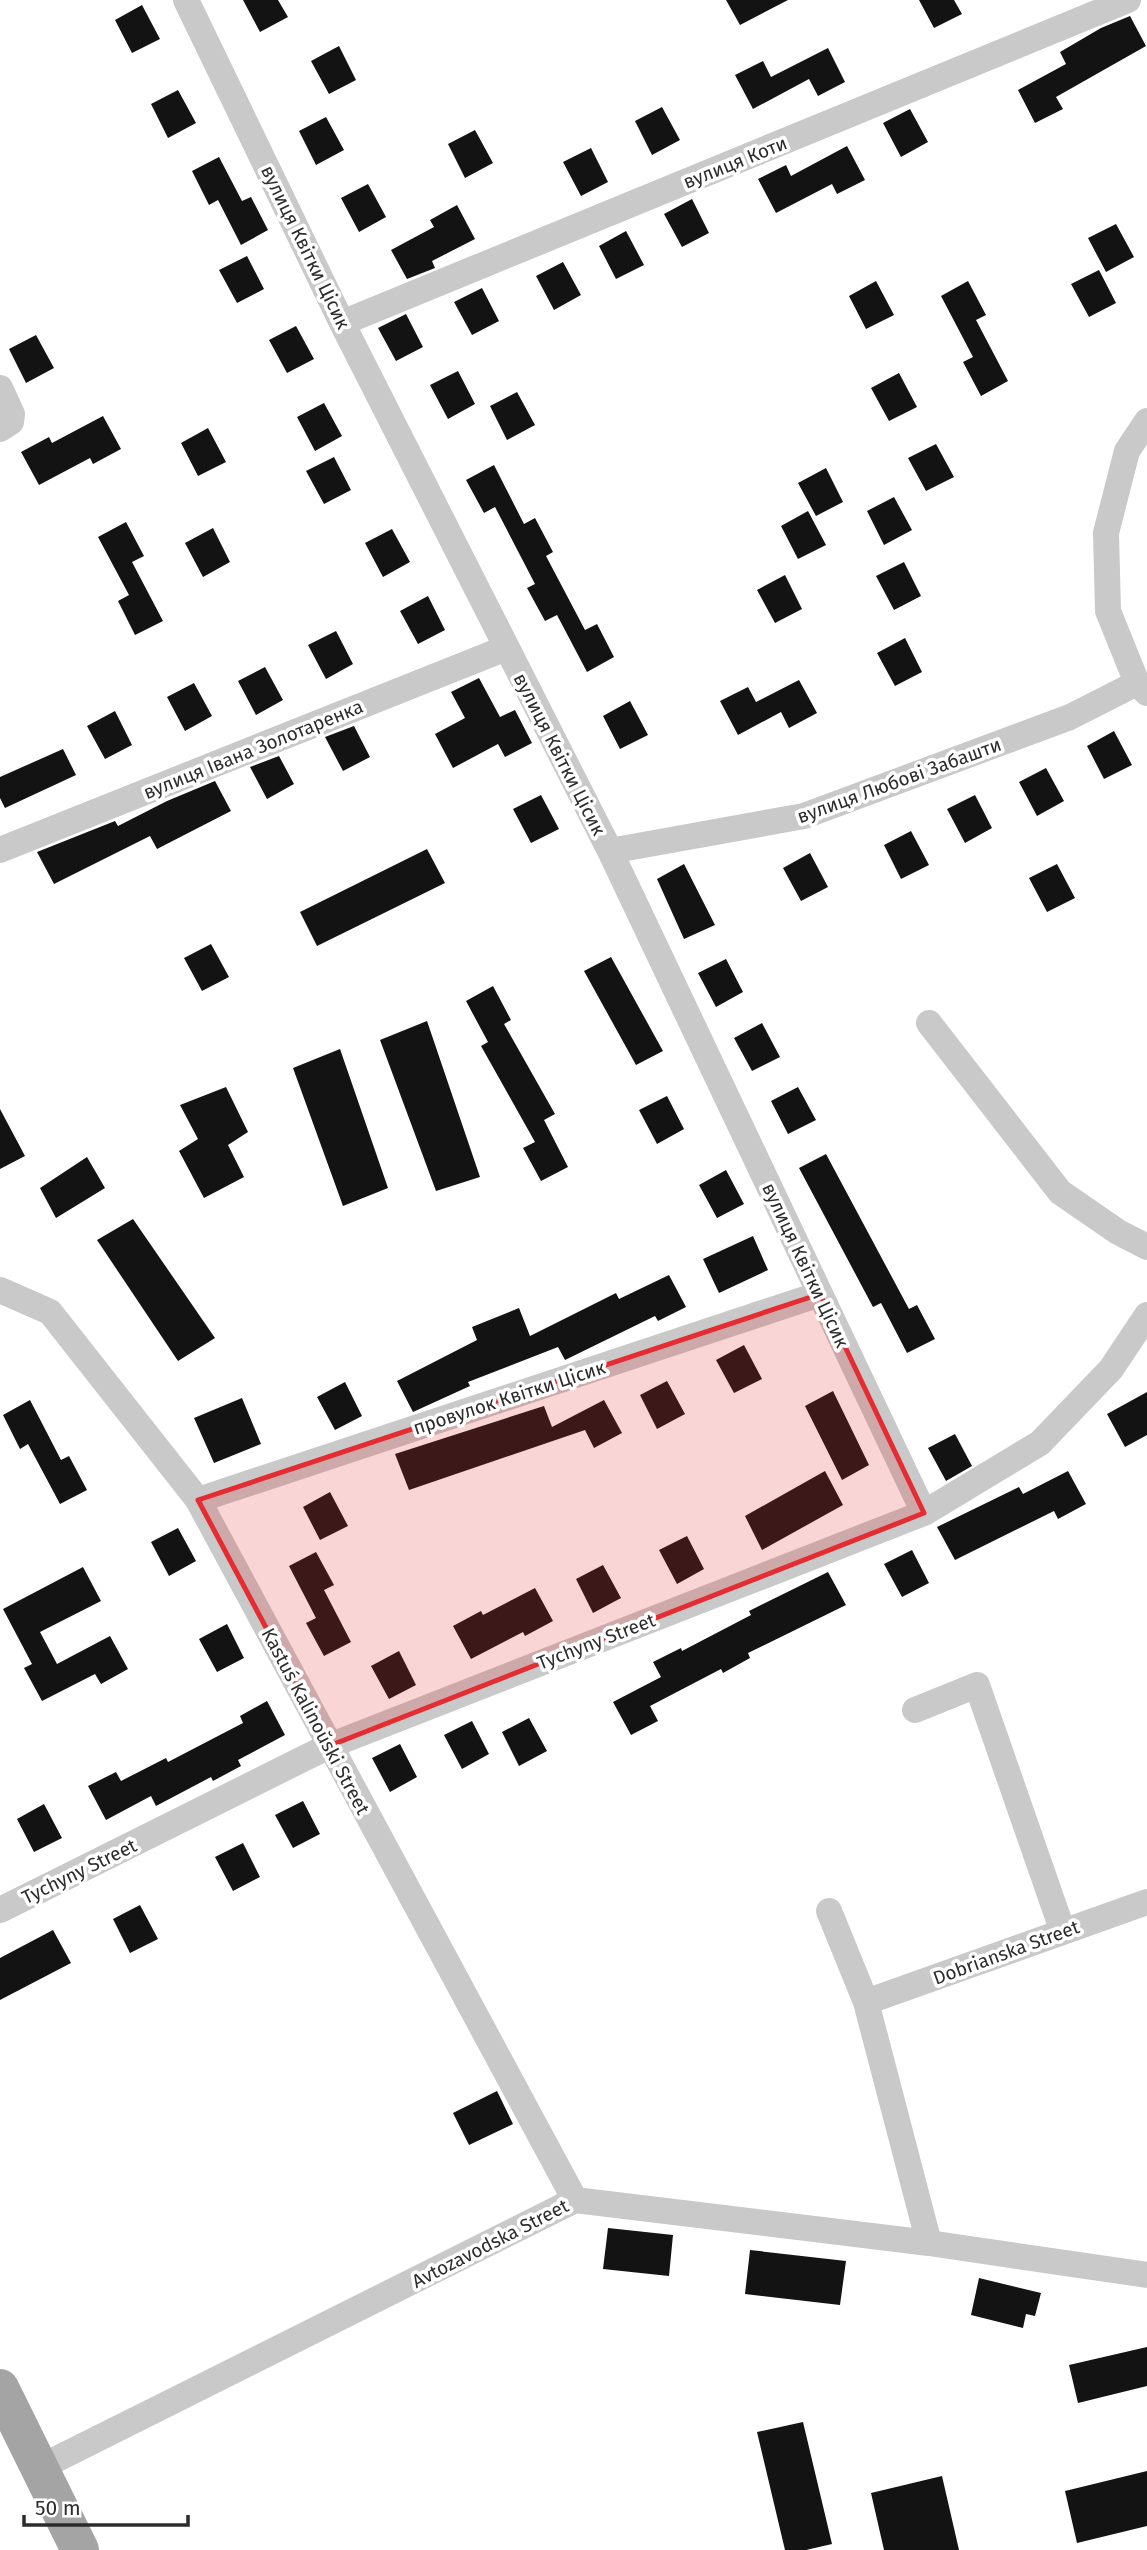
<svg xmlns="http://www.w3.org/2000/svg" width="1147" height="2550" viewBox="0 0 1147 2550" font-family="'Fira Sans',sans-serif">
	<style>
		.building { fill: #131313 }
		.lines { fill: none; stroke-linecap: round; stroke-linejoin: round }
		.minor { stroke: #c9c9c9; stroke-width: 26 }
		.primary { stroke: #a4a4a4; stroke-width: 38 }
		.marked { fill: #e42d32; fill-opacity: 0.2; stroke: #e42d32; stroke-width: 5; stroke-linejoin: round }
		.labels { text-anchor: middle; stroke-width: 7; stroke-linejoin: round; paint-order: stroke }
		.street-label { font-size: 19px; fill: #2c2c2c; stroke: #fff }
	</style>
	<rect width="100%" height="100%" fill="#fff"/>
	<path class="building" d="M243,0H278L288,17L260,32Z
		M726,0H788L740,25Z
		M919,0H954L962,14L934,28Z
		M142,5L160,39L132,53L115,20Z
		M1130,16L1146,46L1056,97L1063,109L1035,123L1018,90L1066,64L1060,52L1101,28Z
		M339,46L356,80L329,94L311,61Z
		M828,48L845,82L818,96L809,79L753,109L735,75L763,61L771,77Z
		M178,90L196,123L168,138L151,104Z
		M662,107L680,140L652,155L635,121Z
		M910,109L928,142L901,157L883,123Z
		M326,117L344,150L316,165L299,131Z
		M475,130L493,163L465,178L448,144Z
		M847,146L865,180L837,194L832,184L776,213L758,179L786,165L791,176Z
		M591,148L608,182L581,196L563,162Z
		M219,157L242,201L251,197L268,230L241,245L218,200L209,205L192,171Z
		M368,184L386,217L359,232L341,198Z
		M692,199L709,233L682,247L664,214Z
		M457,205L475,239L432,261L435,268L407,279L391,250L434,227L430,220Z
		M1116,224L1134,257L1106,272L1088,238Z
		M626,231L644,265L616,279L599,246Z
		M247,256L264,289L237,303L219,270Z
		M563,262L581,295L554,310L536,276Z
		M1099,270L1116,303L1089,317L1071,284Z
		M876,281L894,315L866,329L849,296Z
		M968,281L986,315L976,320L1008,381L981,396L963,362L973,357L941,296Z
		M482,288L499,321L472,335L454,302Z
		M406,314L423,347L396,361L378,328Z
		M296,326L314,359L287,373L269,340Z
		M36,335L54,368L26,383L9,349Z
		M458,371L475,404L448,419L430,385Z
		M899,373L917,407L889,421L871,388Z
		M517,392L535,425L507,440L490,406Z
		M324,403L342,436L315,451L297,417Z
		M103,416L121,449L93,464L90,458L39,485L21,452L49,437L52,443Z
		M208,428L226,462L198,476L181,443Z
		M936,444L954,477L926,491L908,458Z
		M334,457L351,490L324,504L306,471Z
		M494,465L524,524L535,518L553,552L546,556L585,630L597,624L614,657L587,672L557,615L545,621L527,588L535,584L495,507L484,513L466,480Z
		M826,468L843,502L816,516L798,483Z
		M894,497L912,530L884,545L867,511Z
		M808,511L826,545L798,559L781,526Z
		M126,522L144,556L132,562L163,621L135,635L118,601L129,595L98,537Z
		M213,528L230,562L203,577L185,543Z
		M392,529L410,562L383,577L365,543Z
		M904,562L921,596L894,610L876,576Z
		M785,575L802,609L775,623L757,590Z
		M428,596L445,630L418,644L400,611Z
		M336,631L353,664L326,679L308,645Z
		M905,638L922,672L895,686L877,653Z
		M265,667L283,700L256,715L238,681Z
		M479,678L500,717L515,710L532,743L505,757L498,744L453,768L435,734L465,718L451,692Z
		M799,680L817,713L789,728L781,712L738,735L720,701L748,687L756,702Z
		M194,683L212,716L185,731L167,697Z
		M630,701L648,735L620,749L603,716Z
		M115,711L132,745L105,759L87,726Z
		M354,726L370,757L343,771L325,737Z
		M1114,731L1132,765L1104,779L1087,746Z
		M63,749L76,775L5,808L0,798V777Z
		M279,756L294,784L267,799L250,767Z
		M1046,768L1064,801L1037,816L1019,782Z
		M215,781L231,811L157,849L150,836L54,884L37,852L115,821L118,826L167,801Z
		M541,795L559,829L531,843L513,809Z
		M975,795L992,828L965,843L947,809Z
		M911,831L929,865L901,879L884,845Z
		M427,849L445,883L317,946L300,912Z
		M810,853L828,887L801,901L783,868Z
		M684,864L715,925L684,939L657,879Z
		M1057,864L1075,898L1047,912L1029,878Z
		M211,944L229,977L202,991L184,958Z
		M611,957L663,1051L636,1065L584,971Z
		M726,959L743,992L716,1007L698,973Z
		M493,986L511,1020L504,1024L555,1114L544,1120L568,1167L541,1181L523,1148L535,1142L481,1046L488,1042L466,1001Z
		M427,1021L480,1177L436,1191L380,1040Z
		M762,1023L780,1057L752,1071L734,1038Z
		M340,1049L388,1188L343,1206L293,1068Z
		M226,1087L248,1132L228,1145L244,1177L204,1198L179,1151L198,1139L180,1105Z
		M798,1087L816,1120L788,1134L771,1101Z
		M667,1096L684,1129L657,1144L639,1110Z
		M0,1109L25,1156L0,1169Z
		M826,1154L909,1309L917,1305L935,1339L907,1353L881,1303L873,1307L799,1168Z
		M87,1157L105,1188L56,1218L40,1188Z
		M726,1170L744,1204L717,1218L699,1185Z
		M133,1219L215,1338L178,1361L97,1240Z
		M753,1236L768,1270L719,1293L703,1259Z
		M669,1275L686,1307L658,1321L655,1316L565,1360L558,1347L468,1382L470,1386L413,1412L397,1381L477,1340L472,1327L519,1308L530,1336L616,1293L619,1299Z
		M744,1345L762,1379L734,1393L716,1360Z
		M667,1381L685,1414L657,1429L640,1395Z
		M345,1382L362,1416L335,1430L317,1397Z
		M833,1391L869,1465L842,1480L805,1406Z
		M1147,1392V1435L1125,1447L1107,1414Z
		M242,1398L261,1444L214,1463L194,1418Z
		M30,1400L61,1460L69,1456L87,1490L60,1504L28,1444L20,1449L3,1415Z
		M604,1400L622,1433L594,1448L585,1430L409,1490L395,1454L544,1406L552,1427Z
		M955,1434L972,1466L946,1481L928,1448Z
		M825,1471L843,1505L762,1550L745,1516Z
		M1068,1471L1086,1504L1058,1519L1054,1511L955,1560L937,1527L1019,1487L1023,1494Z
		M330,1492L348,1526L320,1540L303,1507Z
		M178,1528L196,1561L169,1576L151,1542Z
		M687,1536L704,1569L677,1584L659,1550Z
		M912,1550L929,1583L902,1597L884,1564Z
		M316,1552L334,1585L324,1590L351,1642L324,1656L306,1623L316,1618L289,1566Z
		M603,1565L621,1598L593,1613L576,1579Z
		M83,1567L101,1601L40,1632L57,1664L110,1636L128,1669L101,1684L95,1674L42,1701L24,1668L32,1664L3,1609Z
		M828,1572L846,1605L748,1653L750,1658L723,1673L721,1669L650,1706L658,1721L631,1735L613,1702L661,1677L653,1662L681,1648L682,1651L751,1615L749,1611Z
		M535,1588L553,1621L525,1636L523,1632L471,1659L453,1626L481,1611L483,1615Z
		M227,1624L244,1658L217,1672L199,1639Z
		M399,1651L416,1685L389,1699L371,1666Z
		M267,1701L285,1735L238,1760L241,1766L213,1781L211,1777L156,1806L151,1796L106,1820L88,1786L116,1772L121,1781L166,1758L168,1762L243,1723L240,1716Z
		M529,1718L547,1751L519,1766L502,1732Z
		M472,1721L489,1754L462,1769L444,1735Z
		M400,1744L417,1777L390,1792L372,1758Z
		M303,1801L320,1834L293,1848L275,1815Z
		M44,1804L62,1838L34,1852L17,1819Z
		M243,1843L260,1877L233,1891L215,1857Z
		M140,1905L158,1939L130,1953L113,1919Z
		M53,1930L71,1963L0,2000V1958Z
		M497,2091L513,2124L469,2145L453,2113Z
		M608,2228L673,2235L669,2276L603,2269Z
		M750,2250L846,2261L840,2305L745,2294Z
		M979,2278L1041,2293L1035,2316L1026,2314L1023,2328L971,2315Z
		M1147,2347V2386L1078,2403L1069,2365Z
		M803,2422L832,2544L806,2550H785L757,2432Z
		M1147,2471V2526L1077,2543L1065,2491Z
		M942,2476L959,2550H884L871,2493Z"/>
	<g class="lines">
		<path class="minor" d="M186,0L342,323L610,851L924,1513
			M342,323L1128,0
			M0,388L12,414L11,422L0,429
			M1137,683L1108,611L1106,533L1127,451L1147,421
			M0,850L506,648
			M610,851L804,816L1070,717L1137,683L1147,693
			M929,1023L1060,1192L1118,1232L1147,1247
			M0,1290L50,1312L198,1500L575,2200
			M198,1500L820,1294
			M915,1710L977,1685L1063,1932
			M0,1910L329,1746L924,1513L1040,1443L1111,1369L1147,1315
			M829,1911L866,2002L929,2243
			M866,2002L1147,1902
			M39,2468L575,2200L929,2243L1147,2275"/>
		<path class="primary" d="M0,2388L80,2550"/>
	</g>
	<path class="marked" d="M820,1294L924,1513L329,1746L198,1500Z"/>
	<g class="labels">
		<g class="street-label">
			<text transform="translate(735 162) rotate(-22)" y="7">вулиця Коти</text>
			<text transform="translate(306 247) rotate(64)" y="7">вулиця Квітки Цісик</text>
			<text transform="translate(253 749) rotate(-22)" y="7">вулиця Івана Золотаренка</text>
			<text transform="translate(560 754) rotate(63)" y="7">вулиця Квітки Цісик</text>
			<text transform="translate(899 780) rotate(-20)" y="7">вулиця Любові Забашти</text>
			<text transform="translate(806 1265) rotate(65)" y="7">вулиця Квітки Цісик</text>
			<text transform="translate(509 1397) rotate(-18)" y="7">провулок Квітки Цісик</text>
			<text transform="translate(596 1641) rotate(-21)" y="7">Tychyny Street</text>
			<text transform="translate(316 1721) rotate(62)" y="7">Kastuś Kalinoŭski Street</text>
			<text transform="translate(79 1871) rotate(-26)" y="7">Tychyny Street</text>
			<text transform="translate(1006 1952) rotate(-20)" y="7">Dobrianska Street</text>
			<text transform="translate(490 2243) rotate(-27)" y="7">Avtozavodska Street</text>
		</g>
	</g>
	<path d="M24 2515v10h164v-10" fill="none" stroke="#2c2c2c" stroke-width="3.5"/>
	<text x="35" y="2515" font-size="21" fill="#2c2c2c" stroke="#ffffff" stroke-width="5" paint-order="stroke">50 m</text>
</svg>
